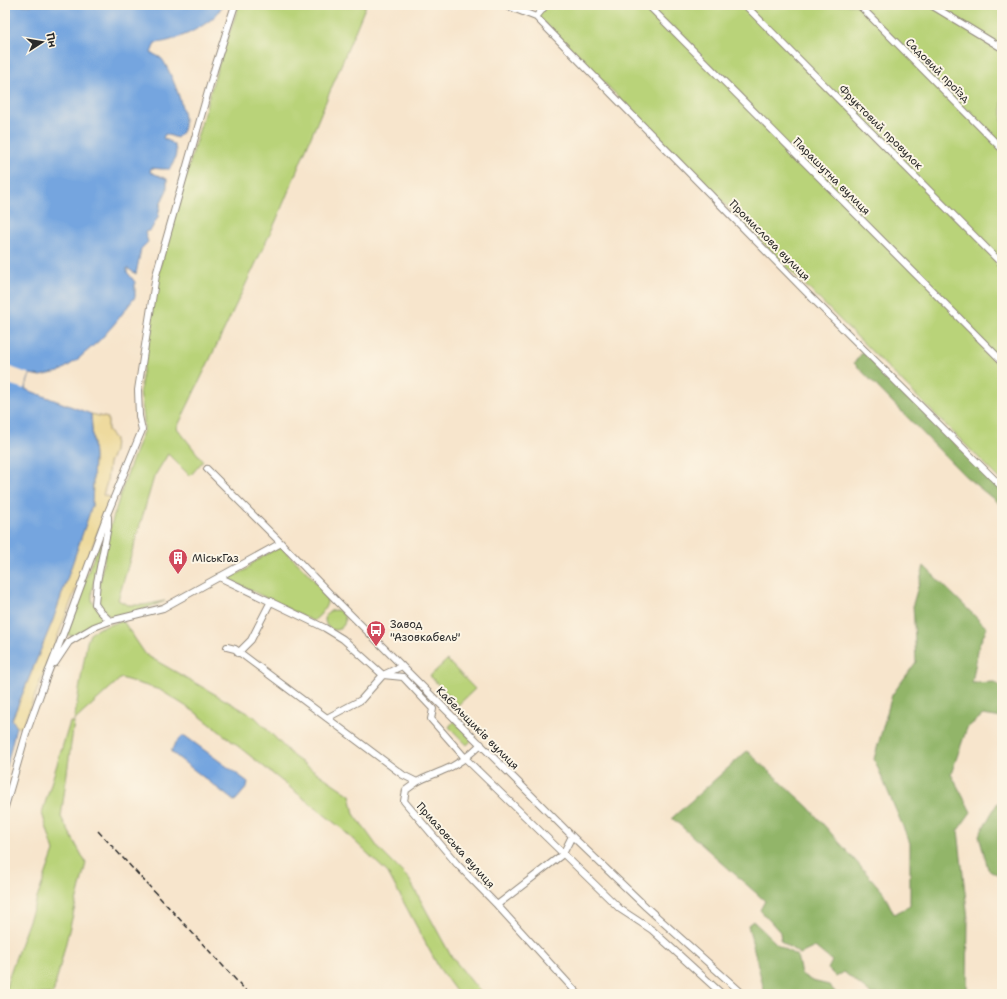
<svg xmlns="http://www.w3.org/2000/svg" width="1007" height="999" viewBox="0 0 1007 999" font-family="'Shantell Sans',sans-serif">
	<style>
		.green { fill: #b9d379; stroke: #727f52 }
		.forest { fill: #92b569; stroke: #5e704a }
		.sand { fill: #eeda9e; stroke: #8c8264 }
		.water { fill: #74a5df; stroke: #506885 }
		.pier { fill: #f7e5cc }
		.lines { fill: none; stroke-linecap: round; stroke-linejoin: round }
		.minor-casing { stroke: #91887c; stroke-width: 8 }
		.minor { stroke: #fff; stroke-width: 6 }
		.rail { stroke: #2b2b2b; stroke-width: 1.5; stroke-dasharray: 6 3; stroke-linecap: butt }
		.labels { text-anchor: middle; stroke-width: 4; stroke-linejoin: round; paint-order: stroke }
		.street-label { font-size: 11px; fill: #2b2b2b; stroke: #fcf5e5 }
		.poi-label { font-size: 11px; fill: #2b2b2b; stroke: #fcf5e5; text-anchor: start }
	</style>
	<rect width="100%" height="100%" fill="#fcf5e5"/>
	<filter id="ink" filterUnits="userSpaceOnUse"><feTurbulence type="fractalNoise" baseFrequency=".025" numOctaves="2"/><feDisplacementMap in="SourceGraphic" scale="8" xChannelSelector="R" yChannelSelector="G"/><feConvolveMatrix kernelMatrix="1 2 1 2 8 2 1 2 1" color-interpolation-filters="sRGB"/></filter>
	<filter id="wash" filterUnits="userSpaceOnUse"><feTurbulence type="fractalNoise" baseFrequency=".012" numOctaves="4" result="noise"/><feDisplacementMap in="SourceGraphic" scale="16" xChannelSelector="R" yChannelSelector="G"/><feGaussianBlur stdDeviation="0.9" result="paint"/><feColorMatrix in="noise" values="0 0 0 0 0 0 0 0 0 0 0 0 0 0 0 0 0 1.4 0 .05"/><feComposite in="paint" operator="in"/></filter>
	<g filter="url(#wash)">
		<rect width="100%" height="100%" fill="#f7e5cc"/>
		<path class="green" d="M239,5H366L276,221L177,428L203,461L190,476L168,454L154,477L118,600L128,605H144L165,601C153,605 125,618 114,617C104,615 98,605 97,596L110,528L125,480L144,429V418L140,391L157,276L217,69Z
			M546,5H1002V481L810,290L537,15Z
			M101,539H103L92,591V601L104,618V620L72,636L67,634L86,577Z
			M282,548C292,558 323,586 327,598C329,606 319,617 313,621L226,578L234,573L238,574L249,568L251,564L275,549Z
			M325 620a10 10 0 1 1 20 0a10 10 0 1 1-20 0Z
			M123,621L146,655L255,717L294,757L350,795L354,814L379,849L409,879L451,956L482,994H458L439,968L388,873L341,828L195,712L160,690L121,678L74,721L87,642L90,634L99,628Z
			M447,660L475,689L458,705L430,676Z
			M454,721L472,740L467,745L449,727Z
			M70,722H74L61,817L86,863L53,994H5L8,979L54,851L42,813Z"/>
		<path class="forest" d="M863,352L1002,490V506L965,476L854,363Z
			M924,566L987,628L979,645L972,683L994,682L1002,687V718L983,715L967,728L951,774L971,812L958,830L968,919L967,994H871L844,972L836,977L828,969L832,961L815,947L800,954L781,941L780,932L760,910L765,901L672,818L747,751L808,807L883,892L894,914L910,906V843L874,759L892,695L916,662L913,604Z
			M998,802L1002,806V877L988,869L979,835Z
			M753,921L777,944L797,956L801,974L812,981L829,985L837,994H765L748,925Z"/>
		<path class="sand" d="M91,414L108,418V431L115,439L114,451L109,463L107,482L103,495L111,498L22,729L16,726L12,720L53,620L92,506L94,457Z"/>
		<path class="water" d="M5,5H222C221,8 219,11 217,14C204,28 174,42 155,43L151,53C155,55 159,56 162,59C171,71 189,116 183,130C182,133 179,136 177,138L165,134L163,138C166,140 170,141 172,143C180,150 174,162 170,169H162L151,168L150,172L167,179V190L161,202L158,217L151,230L145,232L148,242L141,249L136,274L127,268V272L135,282V297L116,322L101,339L77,360L59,372L40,376L30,374L25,389L91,414L94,457L92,506L53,620L12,719L16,726L5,774Z
			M182,736H185L248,782L247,787L236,800L234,801L171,752L174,745Z"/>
		<path class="pier" d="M5,365L30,374L24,389L5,383Z"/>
	</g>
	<g filter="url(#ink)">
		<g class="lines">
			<g class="minor-casing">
				<path id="minor" d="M505,5L536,17L807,293L1002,487
					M648,5L1002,361
					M745,5L1002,264
					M859,5L1002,149
					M931,5L1002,48
					M536,17L546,5
					M207,469L281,543L337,601L572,836L646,907L743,994
					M108,517V527L97,582L95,604L100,611L110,621
					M219,577L325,628L343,639L383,675L403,677L433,709L431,719L466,759L620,909L652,930L722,994
					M227,647L235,649L403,775L417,782L406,790L404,801L457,864L497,905L578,994
					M238,653L251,640L271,601
					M55,663L69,642L94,627L110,621L163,608L281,543
					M48,673L62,637L108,512L142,430L139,416L138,390L156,275L215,67L235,5
					M327,718L361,700L383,675L402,666
					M417,782C425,777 433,775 442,771C458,765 469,756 481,744
					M5,807L27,731L49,670
					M497,905L563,854L572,836"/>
			</g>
			<use href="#minor" class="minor"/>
			<path class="rail" d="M98,831L249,994"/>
		</g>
	</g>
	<defs>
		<g id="building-pin" transform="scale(1)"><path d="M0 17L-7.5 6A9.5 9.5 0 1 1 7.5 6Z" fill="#d1495b" stroke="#fcf5e5"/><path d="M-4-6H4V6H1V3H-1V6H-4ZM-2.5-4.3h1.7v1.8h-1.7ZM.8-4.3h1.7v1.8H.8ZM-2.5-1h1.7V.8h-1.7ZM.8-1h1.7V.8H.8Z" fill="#fff"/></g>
		<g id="bus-pin" transform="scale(1)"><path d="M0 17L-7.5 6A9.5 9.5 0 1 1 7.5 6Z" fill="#d1495b" stroke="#fcf5e5"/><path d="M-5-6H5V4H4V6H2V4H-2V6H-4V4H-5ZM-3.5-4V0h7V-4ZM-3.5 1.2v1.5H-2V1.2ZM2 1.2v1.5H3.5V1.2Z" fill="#fff"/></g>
	</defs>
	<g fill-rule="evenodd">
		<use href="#building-pin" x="178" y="558"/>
		<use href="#bus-pin" x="376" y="630"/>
	</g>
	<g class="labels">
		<g class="street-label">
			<text transform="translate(938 70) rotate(45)" y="4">Садовий проїзд</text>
			<text transform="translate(881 127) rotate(45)" y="4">Фруктовий провулок</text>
			<text transform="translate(832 176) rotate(45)" y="4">Парашутна вулиця</text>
			<text transform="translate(770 240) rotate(45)" y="4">Промислова вулиця</text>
			<text transform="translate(478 728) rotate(45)" y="4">Кабельщиків вулиця</text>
			<text transform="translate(456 845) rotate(48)" y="4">Приазовська вулиця</text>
		</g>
		<g class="poi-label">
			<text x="192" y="562">МіськГаз</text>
			<text x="390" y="628">Завод<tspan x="390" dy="13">"Азовкабель"</tspan></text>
		</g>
	</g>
	<rect width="1007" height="999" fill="none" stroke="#fcf5e5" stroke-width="20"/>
	<g transform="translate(42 42) rotate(78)" stroke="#fcf5e5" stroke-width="3" paint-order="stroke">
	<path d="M0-3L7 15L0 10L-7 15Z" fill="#2b2b2b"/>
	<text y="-6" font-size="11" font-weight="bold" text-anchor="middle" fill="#2b2b2b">Пн</text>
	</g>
</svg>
